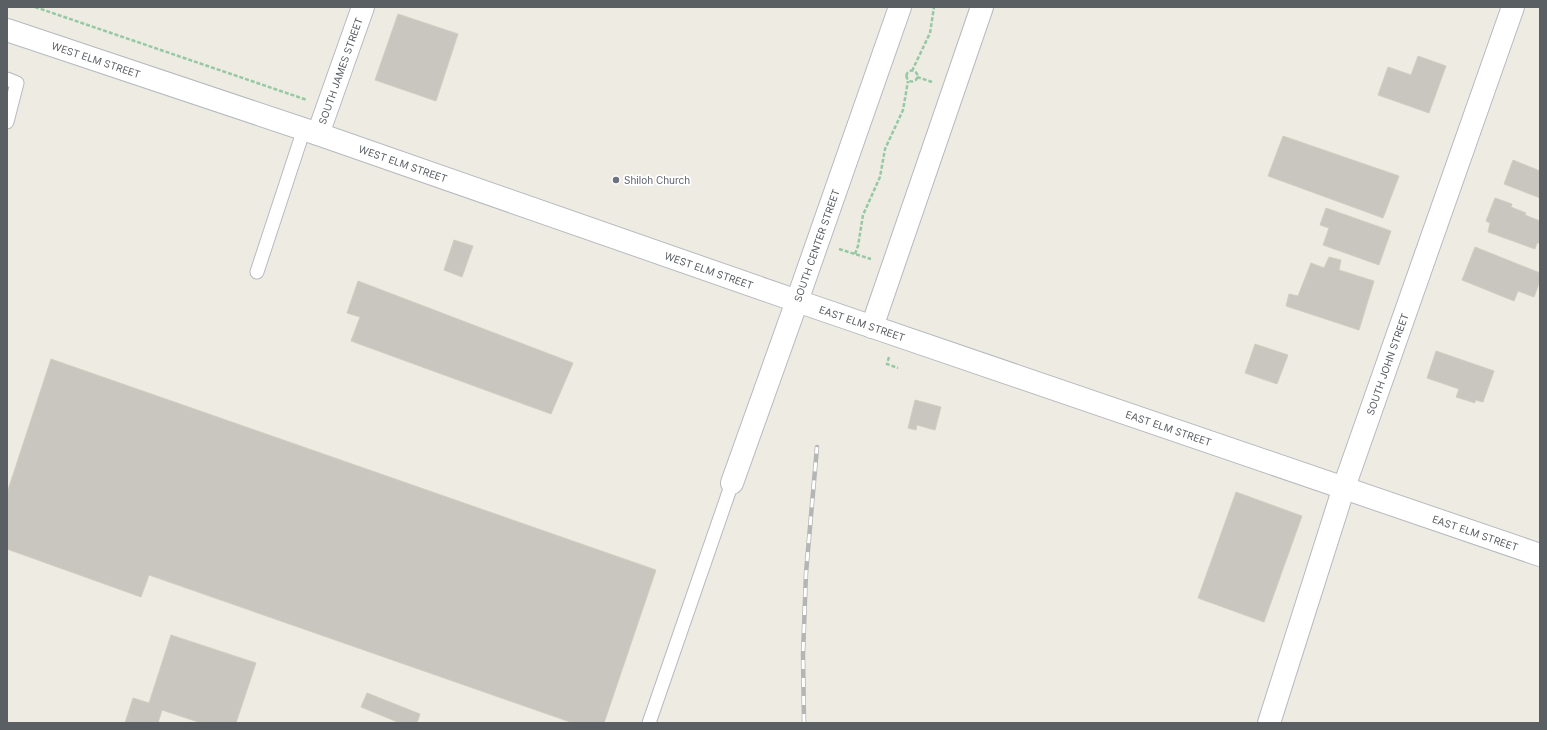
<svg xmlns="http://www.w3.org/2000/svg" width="1547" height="730" viewBox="0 0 1547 730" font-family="Inter,sans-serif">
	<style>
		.building { fill: #c9c6bf; stroke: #d3cdc0 }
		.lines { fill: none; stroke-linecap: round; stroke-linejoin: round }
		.lane-casing { stroke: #b7babf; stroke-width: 15 }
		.street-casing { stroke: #b7babf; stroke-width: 24 }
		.secondary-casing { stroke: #b6babf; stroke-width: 24 }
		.path { stroke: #95c9a3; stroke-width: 2.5; stroke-dasharray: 4 2; stroke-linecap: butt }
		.lane { stroke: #fff; stroke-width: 13 }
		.street { stroke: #fff; stroke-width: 22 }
		.secondary { stroke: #fff; stroke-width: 22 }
		.rail-casing { stroke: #b4b5b5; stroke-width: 4.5 }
		.rail { stroke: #fff; stroke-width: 3; stroke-dasharray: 9; stroke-linecap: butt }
		.worship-dot { fill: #6b7280; stroke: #fff; stroke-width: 1.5 }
		.labels { text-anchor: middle; stroke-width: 3.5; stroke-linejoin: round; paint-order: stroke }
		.street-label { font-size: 10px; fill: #5a5f64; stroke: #fff }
		.worship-label { font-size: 10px; fill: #5b616d; stroke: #fff; text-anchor: start }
	</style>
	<rect width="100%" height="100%" fill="#eeebe2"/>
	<path class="building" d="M398,14L458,34L436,101L375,80Z
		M1418,56L1446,66L1429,113L1378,95L1388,67L1411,75Z
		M1283,136L1399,176L1383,218L1268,176Z
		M1513,160L1540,171V198L1504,184Z
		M1495,198L1512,204L1511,207L1526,213L1525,215L1540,221V243H1537L1535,249L1488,232L1490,223L1486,221Z
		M1326,208L1391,231L1379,265L1323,245L1329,228L1320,225Z
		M454,240L473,246L462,277L444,270Z
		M1475,247L1540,273V281L1534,297L1518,291L1514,301L1462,280Z
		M1329,257L1341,260L1339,270L1374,281L1359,330L1286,306L1289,294L1298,296L1311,263L1324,268Z
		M358,281L573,363L551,414L351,341L360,317L347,313Z
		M1255,344L1288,355L1277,384L1245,373Z
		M1436,351L1494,371L1483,402L1475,400V403L1456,397L1459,389L1427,378Z
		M51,359L656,570L604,723H573L149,575L141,597L7,549V493Z
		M915,400L941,407L935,430L917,425L916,430L908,428Z
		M1236,492L1302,516L1264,622L1198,598Z
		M171,635L256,663L236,723H201L162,710L158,723H125L133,698L149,703Z
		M367,693L420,714L417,723H400L361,707Z"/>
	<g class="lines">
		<g class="lane-casing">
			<path id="lane" d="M7,79L17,83L7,122
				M257,272L304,129
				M649,723L732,483"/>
		</g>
		<g class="street-casing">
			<g id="street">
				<path id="s1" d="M318,134L363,7"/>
				<path d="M732,483L797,301"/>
			</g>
		</g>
		<g class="secondary-casing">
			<g id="secondary">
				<path id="s2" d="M7,30L318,134L797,301L1540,555"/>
				<path id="s3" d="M797,301L900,7"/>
				<path d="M872,327L982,7"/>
				<path id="s4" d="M1269,723L1344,487L1513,7"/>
			</g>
		</g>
		<path class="path" d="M35,7L307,100
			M906.5 76a5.5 5.5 0 1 1 11 0a5.5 5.5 0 1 1-11 0Z
			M912,71L930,33L934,7
			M917,77L932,82
			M839,249L871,259
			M855,254L858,246L863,215L880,177L885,149L903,110L908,81
			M889,357L887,364L898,368"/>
		<use href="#lane" class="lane"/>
		<use href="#street" class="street"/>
		<use href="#secondary" class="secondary"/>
		<g class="rail-casing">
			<path id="rail" d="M804,723L803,654L806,573L817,447"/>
		</g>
		<use href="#rail" class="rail"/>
	</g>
	<circle class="worship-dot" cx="616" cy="180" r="4"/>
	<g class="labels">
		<g class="street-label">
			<text dy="4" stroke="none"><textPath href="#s2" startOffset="94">WEST ELM STREET</textPath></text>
			<text dy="4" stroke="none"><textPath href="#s1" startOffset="67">SOUTH JAMES STREET</textPath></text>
			<text dy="4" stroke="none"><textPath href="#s2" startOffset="418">WEST ELM STREET</textPath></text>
			<text dy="4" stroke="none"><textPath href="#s3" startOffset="59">SOUTH CENTER STREET</textPath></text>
			<text dy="4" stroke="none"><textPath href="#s2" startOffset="742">WEST ELM STREET</textPath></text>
			<text dy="4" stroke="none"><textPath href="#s2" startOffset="904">EAST ELM STREET</textPath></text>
			<text dy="4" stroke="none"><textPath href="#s4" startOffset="378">SOUTH JOHN STREET</textPath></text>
			<text dy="4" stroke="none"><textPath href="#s2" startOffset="1228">EAST ELM STREET</textPath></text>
			<text dy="4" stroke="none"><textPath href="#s2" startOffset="1552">EAST ELM STREET</textPath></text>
		</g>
		<g class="worship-label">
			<text x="624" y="184">Shiloh Church</text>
		</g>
	</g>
	<rect width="1547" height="730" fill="none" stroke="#5a5f64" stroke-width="16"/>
</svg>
